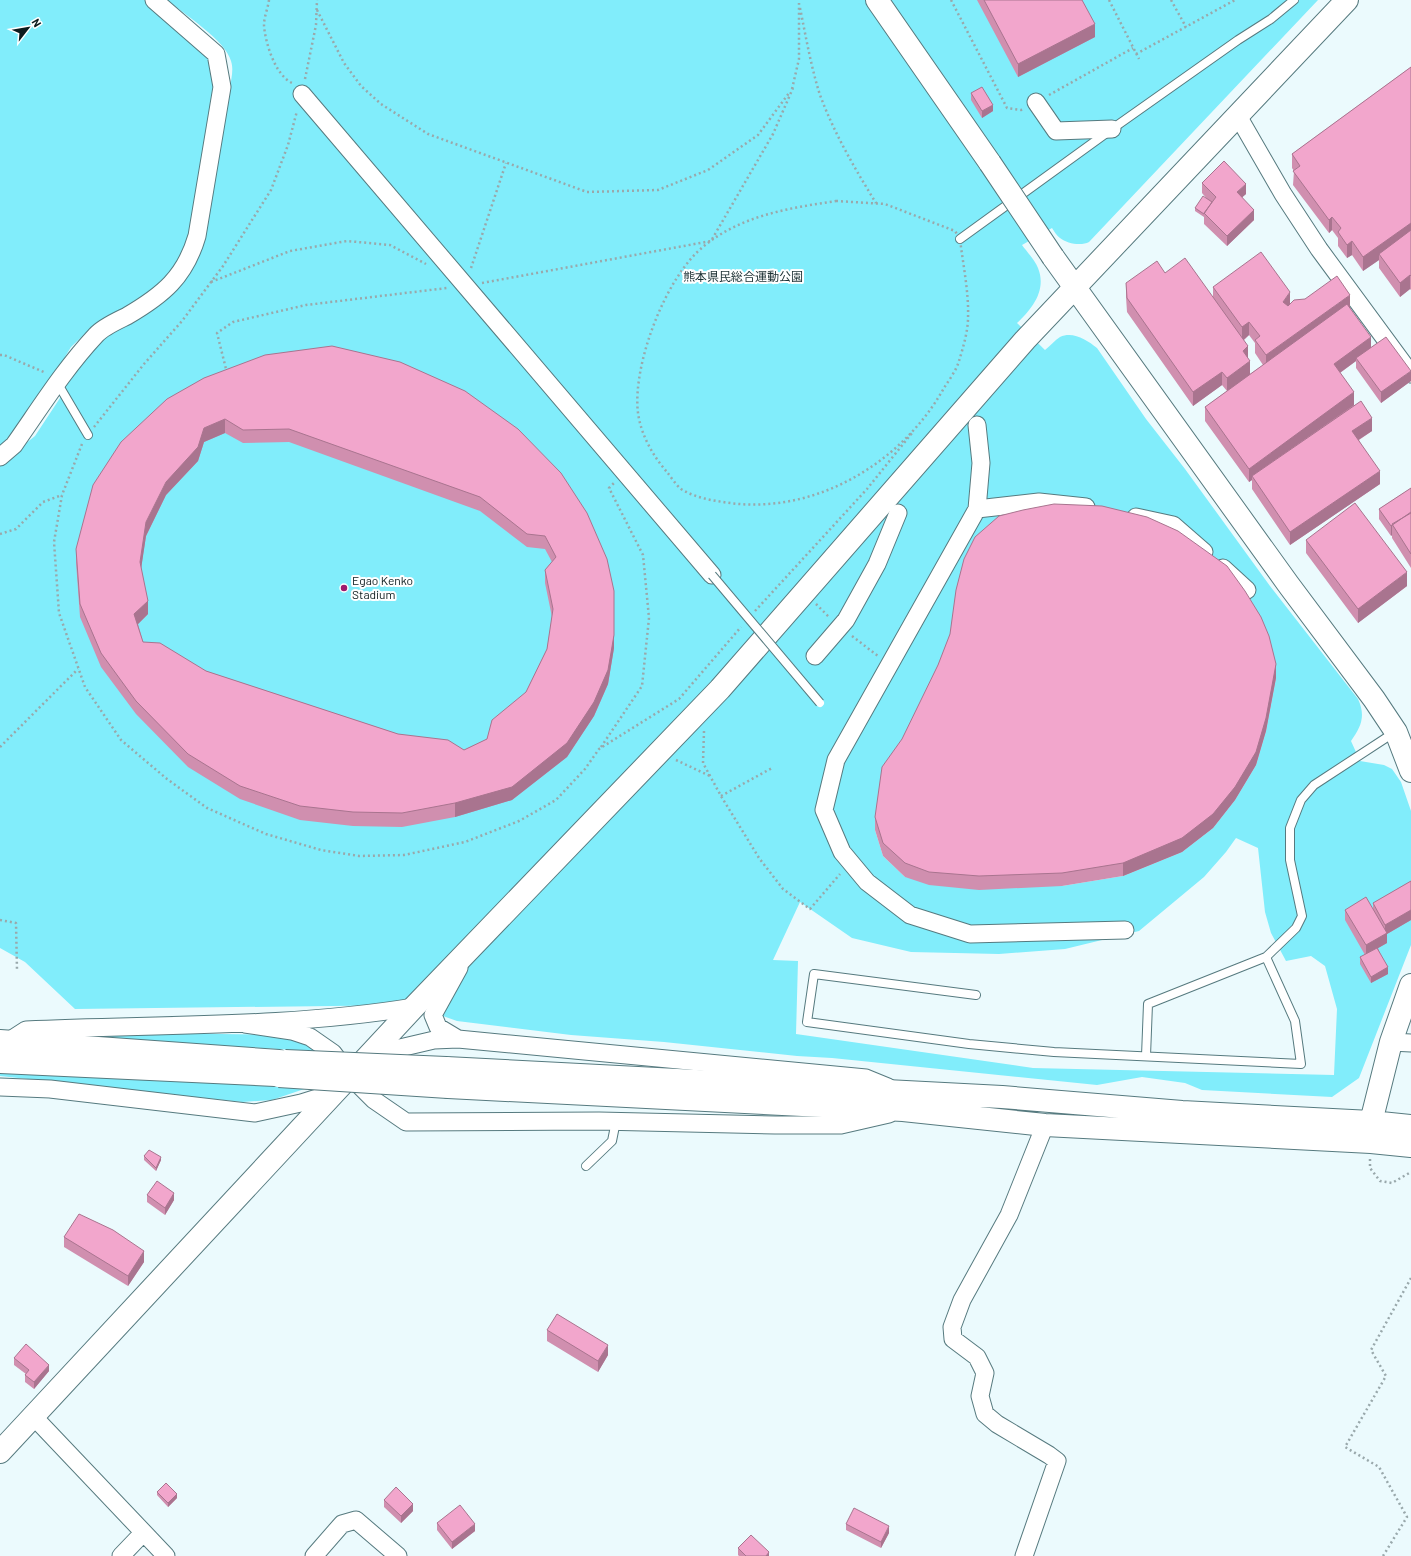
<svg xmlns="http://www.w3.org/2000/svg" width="1411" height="1556" viewBox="0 0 1411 1556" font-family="Barlow,'Noto Sans JP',sans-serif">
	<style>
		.green { fill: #81edfb; fill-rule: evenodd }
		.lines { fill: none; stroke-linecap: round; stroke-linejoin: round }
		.lane-casing { stroke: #567a7f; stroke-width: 10 }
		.street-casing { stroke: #567a7f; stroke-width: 19 }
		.secondary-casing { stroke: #567a7f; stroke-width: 24 }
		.path { stroke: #99a8ab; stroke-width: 2.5; stroke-dasharray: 2 3; stroke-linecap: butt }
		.lane { stroke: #fff; stroke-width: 8 }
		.street { stroke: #fff; stroke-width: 17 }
		.secondary { stroke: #fff; stroke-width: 22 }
		.lane-bridge-casing { stroke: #567a7f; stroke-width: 10; stroke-linecap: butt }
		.secondary-bridge-casing { stroke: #567a7f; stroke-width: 24; stroke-linecap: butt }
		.lane-bridge { stroke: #fff; stroke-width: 8 }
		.secondary-bridge { stroke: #fff; stroke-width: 22 }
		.wall { fill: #d08faf; fill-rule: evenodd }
		.shaded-wall { fill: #a9748f }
		.building { fill: #f2a6cc; stroke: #a9748f; fill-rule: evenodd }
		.poi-dot { fill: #9d1a6d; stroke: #fff; stroke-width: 1.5 }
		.labels { text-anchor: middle; stroke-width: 4; stroke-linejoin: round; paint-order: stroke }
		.park-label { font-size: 12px; fill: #1c3033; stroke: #fff }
		.poi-label { font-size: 12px; fill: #0c1b1d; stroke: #fff; text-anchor: start }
	</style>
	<rect width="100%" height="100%" fill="#ebfafd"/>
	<path class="green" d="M0,0H146L212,57L216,73L190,234L171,275L132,306L119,310L93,326L71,347L48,385L9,439L0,447Z
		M167,0H1318L1089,242C1082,246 1067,244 1060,238C1057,236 1054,231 1052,228L1022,245C1027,252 1035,260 1038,268C1047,290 1032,309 1017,323L1045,350C1050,346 1055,340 1060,337C1073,331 1087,340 1097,348L1146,419L1185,469L1270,586L1358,699C1366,716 1361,727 1351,741L1360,761L1384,765L1392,769L1401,782L1411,811V945L1359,1078L1332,1097L1202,1090L1185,1083L1142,1077L1097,1085L832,1058L797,1056L664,1042L571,1035L506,1027L457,1021L412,1005L75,1009L25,962L0,948V464L35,436L60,398L61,393L81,358L115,329L158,307L175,292L187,275L230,88C231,79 234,70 231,61C226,41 183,13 167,0ZM950,647L1269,650L1276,678L1266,731L1256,765L1235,800L1213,828L1182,852L1123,876L1062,886L905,877L883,856L875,830L876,814ZM1236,838L1258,848L1265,912L1271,933L1286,961L1311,956L1325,966L1337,1009L1334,1075L1033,1068L796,1034L798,961L773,960L800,902L852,938L911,952L999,954L1065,949L1139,931L1204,877L1226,852Z
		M148,1033L288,1035L324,1052L42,1034Z
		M0,1070L310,1087L272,1100L242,1102L0,1076Z"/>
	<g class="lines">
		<g class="lane-casing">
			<path id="lane" d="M960,239L1112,129L1238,40L1271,19L1294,0
				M58,384L88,435
				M1266,957L1296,928L1302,916L1290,860V828L1301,800L1314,785L1395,732
				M976,995L814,974L807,1022L969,1044L1054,1052L1301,1064L1295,1021L1266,957L1148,1004L1146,1056
				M586,1166L612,1141L616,1121"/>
		</g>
		<g class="street-casing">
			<path id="street" d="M302,94L712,575
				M1036,102L1056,131L1112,129
				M1238,116L1283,194L1319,249L1411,374
				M977,425L981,463L977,509L836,760L824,810L842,852L867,882L910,915L970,934L1125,930
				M0,457L14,445C40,408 65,368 96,335C103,327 117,321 127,316C163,295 185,277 197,236L222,87L216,54L154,0
				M977,509L1039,502L1086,507
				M1136,517L1173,525L1204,552
				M1223,568L1247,590
				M815,656L846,620L877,564L898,513
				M459,968L433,1015L438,1027L458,1039L866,1078L888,1087
				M245,1024L292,1031L310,1037L333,1053L350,1076L374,1100L406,1122L599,1121L775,1125H841L889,1114
				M9,1041L26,1030C156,1024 286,1028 414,1007
				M1391,1042L1411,1043
				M370,1055L434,1040L458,1039
				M0,1087L50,1089L255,1113L301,1103L336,1092
				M34,1417L166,1556
				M121,1556L143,1533
				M314,1556L342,1524L356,1520L398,1556
				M1024,1556L1057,1461L1049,1455L997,1424L985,1414L980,1396L985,1373L977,1357L953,1339L952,1327L962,1300L1009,1215L1045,1125"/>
		</g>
		<g class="secondary-casing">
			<path id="secondary" d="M877,0L990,163
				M1053,257L1288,584L1374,699L1396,732L1411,771
				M0,1041L279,1061
				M0,1062L275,1075
				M446,1068L1002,1097L1182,1112L1371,1122L1411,1126
				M448,1087L903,1110L1045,1125L1371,1142L1411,1146
				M1371,1137V1122L1391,1042L1411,985
				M0,1452L414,1007L720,689L1025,340L1347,0"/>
		</g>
		<path class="path" d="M269,0C268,8 264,17 264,25C265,42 275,75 292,83
			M951,0L1007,108L1021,110L1024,109
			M1109,0L1139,59
			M1171,0L1186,27
			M800,8C806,37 811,67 820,95C834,133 855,169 876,203
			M317,10L344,63L361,86L381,104L428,134L587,192L658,190L708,170L758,135L789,93
			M1136,54L1235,0
			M305,79L316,25L317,0
			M792,89L799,59V3
			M1049,95L1133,48
			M836,201L885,204L955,231L960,239C963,265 969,292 968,318C968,331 963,348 959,361C956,371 949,380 944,388C901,465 811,517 723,502C709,500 694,497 681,489C676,485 671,477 667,472C653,456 641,435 638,413C632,365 666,276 704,246C742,215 790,208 836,201Z
			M471,268L506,163
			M211,282L290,251L347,241L390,245L426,264
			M482,283L711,241L773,134L793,88
			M0,355H4L46,373
			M227,373L217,333L233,322L306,305L447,288
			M94,427L144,364L182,321L223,266L271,190L288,145L297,111
			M82,444L62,495L54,542L59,613L85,687L121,740L167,779L207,808L266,834L321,850L359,856L404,855L465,842L519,821L556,800L585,769L599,749L679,699L741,627
			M0,534L16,529L43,502L62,495
			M816,604L830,618
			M755,611L867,489L912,433
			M852,636L878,656
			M704,731L703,763L721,796L759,858L783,889L810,909L840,874
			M0,747L78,669
			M601,747L642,686L649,618L643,555L609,488L614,483
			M676,760L710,776
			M721,796L772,768
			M0,920L16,923L17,970
			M1370,1159V1168L1380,1181L1392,1183L1411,1172
			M1383,1556L1407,1517L1379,1467L1345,1447L1386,1376L1371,1350L1411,1278"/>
		<use href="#lane" class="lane"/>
		<use href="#street" class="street"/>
		<use href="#secondary" class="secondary"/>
		<g class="lane-bridge-casing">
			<path id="lane-bridge" d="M712,575L820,703"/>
		</g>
		<g class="secondary-bridge-casing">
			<path id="secondary-bridge" d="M990,163L1053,257
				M285,1061L446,1068
				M279,1076L448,1087"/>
		</g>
		<use href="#lane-bridge" class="lane-bridge"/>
		<use href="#secondary-bridge" class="secondary-bridge"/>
	</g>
	<path class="wall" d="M977,0H1082L1095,37L1018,77Z
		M1411,67V290L1410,289L1400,297L1379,268V260L1363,271L1352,255L1347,258L1338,246V238L1332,230L1329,233L1293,185L1294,171L1292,168V154Z
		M971,93L993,111L982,118L971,100Z
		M1202,183L1246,194L1242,197L1254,220L1227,246L1204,224V217L1195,211V208L1208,200L1202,193Z
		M1165,273L1213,297V287L1290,303L1350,308L1371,348L1411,381L1381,403L1356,368V361L1340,373L1354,405L1372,431L1359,440L1380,484L1290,545L1252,489V480L1249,482L1205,421V407L1227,391L1222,385L1193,406L1127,312L1126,297V283ZM1249,335L1255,343V353L1263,365L1250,374L1248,358L1244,340Z
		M465,391L614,648L608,684L594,716L567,757L512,800L455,817L402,827L353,826L300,820L240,799L188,767L136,714L101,667L80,617L76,562V549L167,399ZM225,433L243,443L289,442L480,511L527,547L545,549L552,562L545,570V583L552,617L547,649L526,692L487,739L464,750L398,734L206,671L143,642L138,624L148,614L141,568L146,536L166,495L198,461L204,442Z
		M1411,488V568L1392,538V535L1391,536L1379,519V509Z
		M1306,540L1407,586L1358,623L1306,553Z
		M1276,678L1266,731L1256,765L1235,800L1213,828L1182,852L1123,876L1062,886L979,890L929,885L905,877L883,856L875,830V817Z
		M1411,881V920L1387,934V943L1378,948L1388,974L1371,983L1360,964V957L1365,955L1345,920V910H1373V903Z
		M144,1156L161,1160L156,1171L144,1160Z
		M147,1195L174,1200L165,1215L147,1202Z
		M64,1237L144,1262L128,1286L64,1247Z
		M547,1330L608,1355L598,1372L547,1341Z
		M14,1358L49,1371L34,1389L25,1382V1375L26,1374L14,1365Z
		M157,1492L177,1498L168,1507L157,1495Z
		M384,1500L413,1511L401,1523L384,1507Z
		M437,1523L475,1531L452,1549L437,1530Z
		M846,1524L889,1533L881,1548L846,1530Z
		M738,1548L769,1556H739L738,1555Z"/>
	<path class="shaded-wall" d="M1095,24V37L1018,77V64Z
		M993,105V111L982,118V111Z
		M1246,184V194L1237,202V192Z
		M1254,210V220L1227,246V236Z
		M1332,217V230L1329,233V220Z
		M1411,223V236L1379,254V260L1363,271V257Z
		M1352,241V255L1347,258V245Z
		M1410,275V289L1400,297V283Z
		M1290,292V306L1283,316V302Z
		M1350,295V308L1266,369V355Z
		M1249,322V335L1242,341V327Z
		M1371,337V350L1356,358V361L1334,377V364Z
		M1248,346V359L1243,351Z
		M1250,361V375L1227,391V378Z
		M1411,371V381L1381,403V392Z
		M1222,372V385L1193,406V392Z
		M1354,392V405L1252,476V480L1249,482V469Z
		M1372,418V431L1352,444V431Z
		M225,419V433L204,442L198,461L166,495L146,536L140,576V562L146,522L166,482L204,428Z
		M1380,471V484L1290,545V532Z
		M1392,524V535L1391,536V526Z
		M1407,572V586L1358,623V609Z
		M148,601V614L134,628V614Z
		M614,635V648L608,684L594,716L567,757L512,800L455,817V803Z
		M1276,664V678L1266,731L1256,765L1235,800L1213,828L1182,852L1123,876V863Z
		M1411,910V920L1387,934V943L1366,955V945L1385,934V925Z
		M1388,967V974L1371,983V977Z
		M161,1157V1160L156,1171V1168Z
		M174,1193V1200L165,1215V1208Z
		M144,1251V1262L128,1286V1276Z
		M608,1345V1355L598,1372V1361Z
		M49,1365V1371L34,1389V1382Z
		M177,1494V1498L168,1507V1503Z
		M413,1504V1511L401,1523V1516Z
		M475,1524V1531L452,1549V1542Z
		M889,1526V1533L881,1548V1542Z
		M769,1552V1556H766Z"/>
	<path class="building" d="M984,0H1082L1095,24L1018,64Z
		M1411,67V223L1363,257L1352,241L1347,245L1338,232L1341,228L1332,217L1329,220L1293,171L1300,166L1292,154Z
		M982,87L993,105L982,111L971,93Z
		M1224,161L1246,184L1237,192L1254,210L1227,236L1204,213L1216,197L1202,183Z
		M1203,196L1212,202L1204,214L1195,208Z
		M1411,230V276L1410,275L1400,283L1379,254Z
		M1261,252L1290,292L1283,302L1288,306L1294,300L1305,299L1337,276L1350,295L1266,355L1255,340L1260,336L1249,322L1242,327L1213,287Z
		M1185,258L1248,346L1243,351L1250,361L1227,378L1222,372L1193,392L1127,298L1126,283L1157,261L1165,273Z
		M1347,304L1371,337L1334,364L1354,392L1249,469L1205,407Z
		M1386,337L1411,371L1381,392L1356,358Z
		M332,346L400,362L465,391L518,429L561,473L587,513L607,559L614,591V635L608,670L594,702L567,743L512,787L455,803L402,813L353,812L300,806L240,786L188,754L136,701L101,653L80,604L76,549L93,485L121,442L167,399L204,378L265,355ZM225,419L243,430L289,429L480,497L527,534L545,536L556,557L545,570L553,609L547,649L526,692L492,720L487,739L464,750L448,740L398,734L206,671L160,643L143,642L134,614L148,601L140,562L146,522L166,482L198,447L204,428Z
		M1361,401L1372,418L1352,431L1380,471L1290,532L1252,476Z
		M1411,488V512L1391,526L1379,509Z
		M1355,503L1407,572L1358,609L1306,540Z
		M1054,504L1102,506L1147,517L1178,531L1227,566L1245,591L1261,617L1269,636L1276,664L1266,718L1256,752L1235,787L1213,814L1182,838L1123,863L1062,873L979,876L929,872L905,863L883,843L875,817L882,767L902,739L938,665L950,634L956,590L964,559L975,537L999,516L1023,510Z
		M1411,513V554L1392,524Z
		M1411,881V910L1385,925L1373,903Z
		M1366,897L1387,933L1366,945L1345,910Z
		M1377,948L1388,967L1371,977L1360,957Z
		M149,1150L161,1157L156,1168L144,1156Z
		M157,1181L174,1193L165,1208L147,1195Z
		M79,1214L113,1230L144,1251L128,1276L64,1237Z
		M557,1314L608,1345L598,1361L547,1330Z
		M26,1344L49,1365L34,1382L25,1375L29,1370L14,1358Z
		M166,1483L177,1494L168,1503L157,1492Z
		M396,1487L413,1504L401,1516L384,1500Z
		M460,1505L475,1524L452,1542L437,1523Z
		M854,1508L889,1526L881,1542L846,1524Z
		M751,1535L769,1552L766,1556H746L738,1548Z"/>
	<circle class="poi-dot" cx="344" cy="588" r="4"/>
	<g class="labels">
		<g class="park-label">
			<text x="743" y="281">熊本県民総合運動公園</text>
		</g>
		<g class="poi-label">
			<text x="352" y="585">Egao Kenko<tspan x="352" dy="14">Stadium</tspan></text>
		</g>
	</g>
	<g transform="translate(28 28) rotate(59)" stroke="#ffffff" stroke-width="3" paint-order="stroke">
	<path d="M0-3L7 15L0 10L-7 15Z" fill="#0c1b1d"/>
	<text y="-6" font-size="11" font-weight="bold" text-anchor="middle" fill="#0c1b1d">N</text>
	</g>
</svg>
